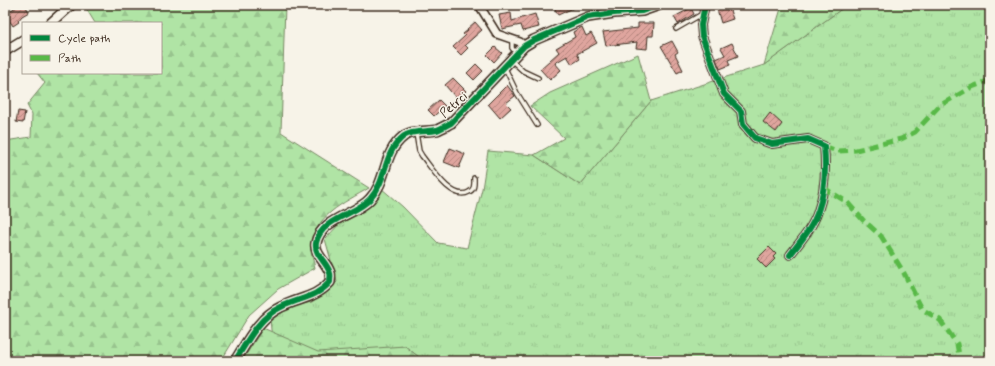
<svg xmlns="http://www.w3.org/2000/svg" width="995" height="366" viewBox="0 0 995 366" font-family="Mynerve,sans-serif">
	<style>
		.grass { fill: url(#grass-tufts); stroke: #768762 }
		.forest { fill: url(#forest-firs); stroke: #768762 }
		.building { fill: url(#building-hatch); stroke: #3b2a1e }
		.lines { fill: none; stroke-linecap: round; stroke-linejoin: round }
		.service-casing { stroke: #3b2a1e; stroke-width: 6 }
		.minor-casing { stroke: #3b2a1e; stroke-width: 10 }
		.tertiary-casing { stroke: #3b2a1e; stroke-width: 12 }
		.service { stroke: #f7f3e8; stroke-width: 3.5 }
		.minor { stroke: #f7f3e8; stroke-width: 7 }
		.tertiary { stroke: #f7f3e8; stroke-width: 9 }
		.quiet { stroke: #58b947; stroke-width: 5; stroke-dasharray: 10 5; stroke-linecap: butt }
		.cycleway-casing { stroke: #f7f3e8; stroke-width: 8 }
		.cycleway { stroke: #00873e; stroke-width: 6 }
		.labels { text-anchor: middle; stroke-width: 3; stroke-linejoin: round; paint-order: stroke }
		.street-label { font-size: 13px; fill: #3b2a1e; stroke: #f7f3e8 }
	</style>
	<defs>
		<pattern id="grass-tufts" width="24" height="20" patternUnits="userSpaceOnUse"><rect width="24" height="20" fill="#b0e4a5"/><path d="M3 7l-1-3M5 7V3M7 7l1-3M15 17l-1-3M17 17v-4M19 17l1-3" fill="none" stroke="#98c48e"/></pattern>
		<pattern id="forest-firs" width="22" height="20" patternUnits="userSpaceOnUse"><rect width="22" height="20" fill="#b0e4a5"/><path d="M5 1l3.5 6h-7zM16 11l3.5 6h-7z" fill="#98c48e"/></pattern>
		<pattern id="building-hatch" width="6" height="6" patternUnits="userSpaceOnUse"><rect width="6" height="6" fill="#dfa59e"/><path d="M-1 1l2-2M0 6l6-6M5 7l2-2" fill="none" stroke="#b68780"/></pattern>
	</defs>
	<rect width="100%" height="100%" fill="#f7f3e8"/>
	<filter id="ink" filterUnits="userSpaceOnUse"><feTurbulence type="fractalNoise" baseFrequency=".025" numOctaves="2"/><feDisplacementMap in="SourceGraphic" scale="8" xChannelSelector="R" yChannelSelector="G"/><feConvolveMatrix kernelMatrix="1 2 1 2 8 2 1 2 1" color-interpolation-filters="sRGB"/></filter>
	<g filter="url(#ink)">
		<path class="grass" d="M847,5H990V361H424L405,346L274,361L270,319L289,307L312,302L337,282L325,239L344,219L372,204L381,188L403,207L438,243L467,248L482,189L488,151L534,155L580,185L651,101L764,65Z"/>
		<path class="forest" d="M84,5H285L281,132L369,188C344,203 312,216 311,250C311,255 314,262 315,268L278,289L249,315L221,361H5V141L31,137L32,115L27,105L45,83L37,73H161V23H95Z
			M782,5H847L764,65Z
			M638,54L651,101L580,185L534,155L564,138L530,106L550,93Z
			M263,328L318,352L405,346L424,361H242Z"/>
		<path class="building" d="M19,5H25L29,12L22,16L18,21L19,22L13,26L5,14Z
			M553,5H580L558,15Z
			M728,5L733,19L721,23L717,9Z
			M691,8L694,14L678,24L674,17Z
			M511,13L512,21L535,14L539,27L523,31L521,25L502,29L499,15Z
			M475,22L482,30L465,45L468,48L461,55L453,47L465,36L463,34L468,30L467,29Z
			M638,23H654L653,36H648L647,49L636,48L637,42L606,46L603,32L638,28Z
			M582,27L586,36L591,33L597,43L577,54L580,59L572,64L567,56L555,63L561,70L550,80L540,69L559,52L556,48L575,37L573,32Z
			M672,41L678,52L675,54L683,70L677,73L661,46Z
			M732,43L738,56L728,60L730,65L720,69L716,59L725,55L721,48Z
			M495,47L502,53L494,62L487,55Z
			M476,64L483,71L474,80L467,73Z
			M453,78L466,91L457,99L445,85Z
			M507,85L515,96L506,103L511,108L500,118L488,104Z
			M439,100L445,106L434,116L428,110Z
			M18,111L25,112L23,123L16,122Z
			M770,113L782,124L776,132L763,122Z
			M450,148L465,154L459,168L444,162Z
			M769,247L776,254L773,257L775,259L766,268L757,259Z"/>
		<g class="lines">
			<g class="service-casing">
				<path id="service" d="M670,6L677,5
					M676,29L702,14
					M512,40V48L516,53
					M511,60L523,71L538,78
					M505,68L517,93L537,125
					M416,133L419,151L422,156C431,167 452,202 469,192C475,189 474,184 474,178"/>
			</g>
			<g class="minor-casing">
				<path id="minor" d="M479,5L497,34L520,42L524,46
					M705,5L701,25L702,36L724,94L741,111L743,124L755,138L772,144L808,139L824,146C826,166 825,191 818,211C813,227 800,242 790,255"/>
			</g>
			<g class="tertiary-casing">
				<path id="tertiary" d="M51,23L71,5
					M5,51L23,40
					M235,361C247,342 259,317 281,307C299,298 316,298 330,282C330,279 331,275 330,273C327,262 314,255 316,243C321,218 356,215 370,199C388,180 382,153 404,136C412,130 428,132 437,130C442,128 447,125 451,123L524,46L534,40L588,17L614,13L642,11L659,5"/>
			</g>
			<use href="#service" class="service"/>
			<use href="#minor" class="minor"/>
			<use href="#tertiary" class="tertiary"/>
			<path class="quiet" d="M824,146L837,151L856,150L901,139L915,132L939,106L972,87L990,80
				M822,187L847,202L863,220L881,236L904,273L922,309L940,320L957,344L960,361"/>
			<g class="cycleway-casing">
				<path id="cycleway" d="M705,5L701,25L702,36L724,94L741,111L743,124L755,138L772,144L808,139L824,146C826,166 825,191 818,211C813,227 800,242 790,255
					M235,361C247,342 259,317 281,307C299,298 316,298 330,282C330,279 331,275 330,273C327,262 314,255 316,243C321,218 356,215 370,199C388,180 382,153 404,136C412,130 428,132 437,130C442,128 447,125 451,123L524,46L534,40L588,17L614,13L642,11L659,5"/>
			</g>
			<use href="#cycleway" class="cycleway"/>
		</g>
	</g>
	<g class="labels">
		<g class="street-label">
			<text transform="translate(453 104) rotate(-41)" y="5">Petrci</text>
		</g>
	</g>
	<rect width="995" height="366" fill="none" stroke="#f7f3e8" stroke-width="20"/>
	<rect x="10" y="10" width="975" height="346" fill="none" stroke="#3b2a1e" stroke-width="1.5" filter="url(#ink)"/>
	<rect x="22" y="22" width="140" height="52" fill="#f7f3e8" stroke="#aca397"/>
	<rect x="30" y="35" width="20" height="6" fill="#00873e" stroke="#aca397"/>
	<text x="58" y="42" font-size="12" fill="#3b2a1e">Cycle path</text>
	<rect x="30" y="55" width="20" height="6" fill="#58b947" stroke="#aca397"/>
	<text x="58" y="62" font-size="12" fill="#3b2a1e">Path</text>
</svg>
